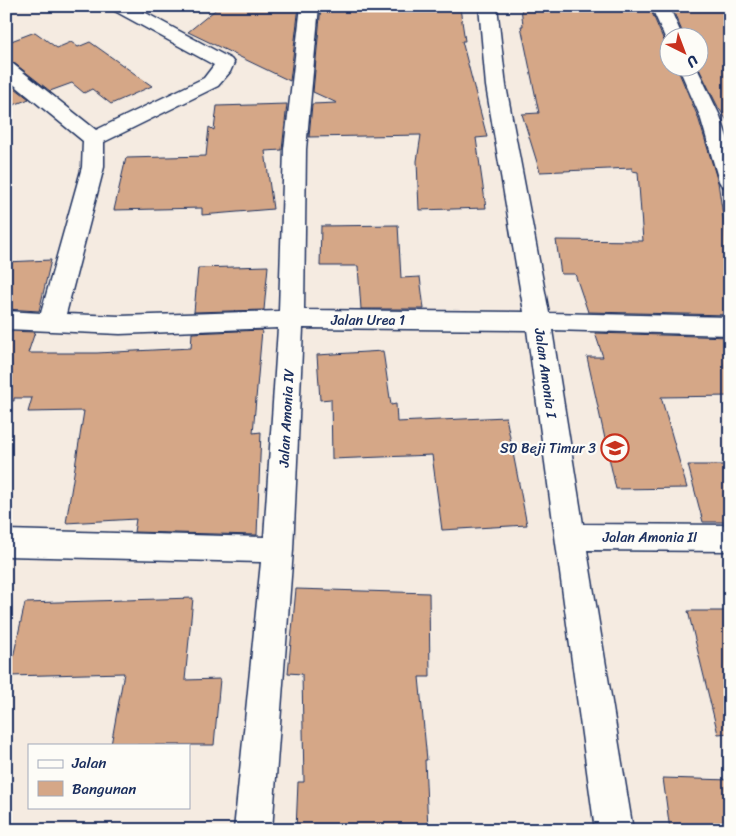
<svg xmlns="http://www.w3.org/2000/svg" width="736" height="836" viewBox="0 0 736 836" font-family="Sriracha,sans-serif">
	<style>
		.building { fill: #d5a787; stroke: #1b2f5e }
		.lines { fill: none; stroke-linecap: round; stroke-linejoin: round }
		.minor-casing { stroke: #1b2f5e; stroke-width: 3 }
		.minor { fill: #fdfcf7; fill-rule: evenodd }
		.labels { text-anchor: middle; stroke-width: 4.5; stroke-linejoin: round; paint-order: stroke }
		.street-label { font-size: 14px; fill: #1b2f5e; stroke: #fdfcf7 }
		.poi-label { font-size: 14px; fill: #1b2f5e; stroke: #fdfcf7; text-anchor: end }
	</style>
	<rect width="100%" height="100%" fill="#f5ebe1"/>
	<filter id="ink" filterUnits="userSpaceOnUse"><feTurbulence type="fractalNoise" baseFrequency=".02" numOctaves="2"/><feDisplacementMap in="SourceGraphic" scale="10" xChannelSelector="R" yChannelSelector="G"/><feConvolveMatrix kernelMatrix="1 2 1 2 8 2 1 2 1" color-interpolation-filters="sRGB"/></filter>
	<g filter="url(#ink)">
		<path class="building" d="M220,6H299L290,81L188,32Z
			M321,6L460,8L465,41H462L487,137L476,138L486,208L419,210L417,161L421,135L309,137L312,104L337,103L313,92Z
			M521,6H644L645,8H650L665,43H668V68H677L698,117L718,182L730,263V315L588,312L575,274H561L556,240L643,241L638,172L632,171V168L540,172L522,114L539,113L521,26H523Z
			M730,7V125L718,107L698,67V38H685L672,8Z
			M35,32L57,48L71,42L78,47L90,42L152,86L111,104L92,89L84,93L72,83L50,91L14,63L6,60V43Z
			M6,81L29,99L6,108Z
			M287,104L282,150L265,151L273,209L202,215V208L114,210L126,158L206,156L209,127L214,130L217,106Z
			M398,225L401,278L420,277L424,309H361L358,266H320L321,226Z
			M51,260L39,311L6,309V262Z
			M268,266L264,310L194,312L198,268Z
			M262,330L253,433L261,432L257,535L134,532L136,519L66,523L84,411L28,412L32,398H14V401L6,400V331L35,332L28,353H97L191,348L192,333Z
			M595,333L730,337V396L661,397L687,488L616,489L587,357H603Z
			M383,351L391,405L396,404L397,422L506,417L527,525L442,530L432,455L332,459L331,399L320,400L317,355Z
			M688,465H730V522H703Z
			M296,589L429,593L430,677H419L427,760H425L428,830H296L298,782H304L302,674L288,673Z
			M193,598L185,680L220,679L214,745H111L124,673L9,676L25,603Z
			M688,611H730V733L718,734Z
			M663,778L730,780V830H670Z"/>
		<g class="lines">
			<g class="minor-casing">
				<path id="minor" d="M110,6H133L231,59L234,63L230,72L218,86L104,142V167L66,314L120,316L279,311L284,149L301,6H319L306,149L304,310L524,312L486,86L479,6H497L506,86L549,313L730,317V335L552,330L583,524L730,525V551L587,550L633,830H595L527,330L303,328L293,550L272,830H234L261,562L6,556V530L264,537L278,328L120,334L6,329V311L41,313L82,167L83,141L6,78V62L13,64L96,130L204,78L214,65L113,10Z
					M651,6H669L683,38H668L667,42Z
					M679,68H697L720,116L730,146V188L722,186L719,181L700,116Z"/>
			</g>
			<use href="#minor" class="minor"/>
		</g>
	</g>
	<defs>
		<g id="school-ring" transform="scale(1.4375)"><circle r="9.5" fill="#fdfcf7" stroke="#c8321e" stroke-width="1.5"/><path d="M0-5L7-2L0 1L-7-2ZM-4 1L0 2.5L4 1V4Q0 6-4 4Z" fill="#c8321e"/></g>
	</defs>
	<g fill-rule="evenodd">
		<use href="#school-ring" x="615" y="448"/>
	</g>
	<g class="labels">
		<g class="street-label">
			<text x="368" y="325">Jalan Urea 1</text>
			<text transform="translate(546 373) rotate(82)" y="5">Jalan Amonia I</text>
			<text transform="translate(286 418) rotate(-87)" y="5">Jalan Amonia IV</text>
			<text x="650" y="542">Jalan Amonia II</text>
		</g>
		<g class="poi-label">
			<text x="596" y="453">SD Beji Timur 3</text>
		</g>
	</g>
	<rect width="736" height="836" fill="none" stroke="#fdfcf7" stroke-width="25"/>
	<rect x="12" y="12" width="711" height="811" fill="none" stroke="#1b2f5e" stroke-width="2" filter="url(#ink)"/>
	<rect x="28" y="744" width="162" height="65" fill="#fdfcf7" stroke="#a3aaba"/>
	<rect x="38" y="760" width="25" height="8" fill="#fdfcf7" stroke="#a3aaba"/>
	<text x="72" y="768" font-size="15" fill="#1b2f5e">Jalan</text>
	<rect x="38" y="781" width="25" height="15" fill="#d5a787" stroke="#a3aaba"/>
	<text x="72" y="794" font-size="15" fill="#1b2f5e">Bangunan</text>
	<g transform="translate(684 52) rotate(138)"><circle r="24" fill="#fdfcf7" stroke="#a3aaba"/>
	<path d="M0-4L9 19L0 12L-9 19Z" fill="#c8321e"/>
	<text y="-8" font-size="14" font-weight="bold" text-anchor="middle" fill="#1b2f5e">U</text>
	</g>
</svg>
